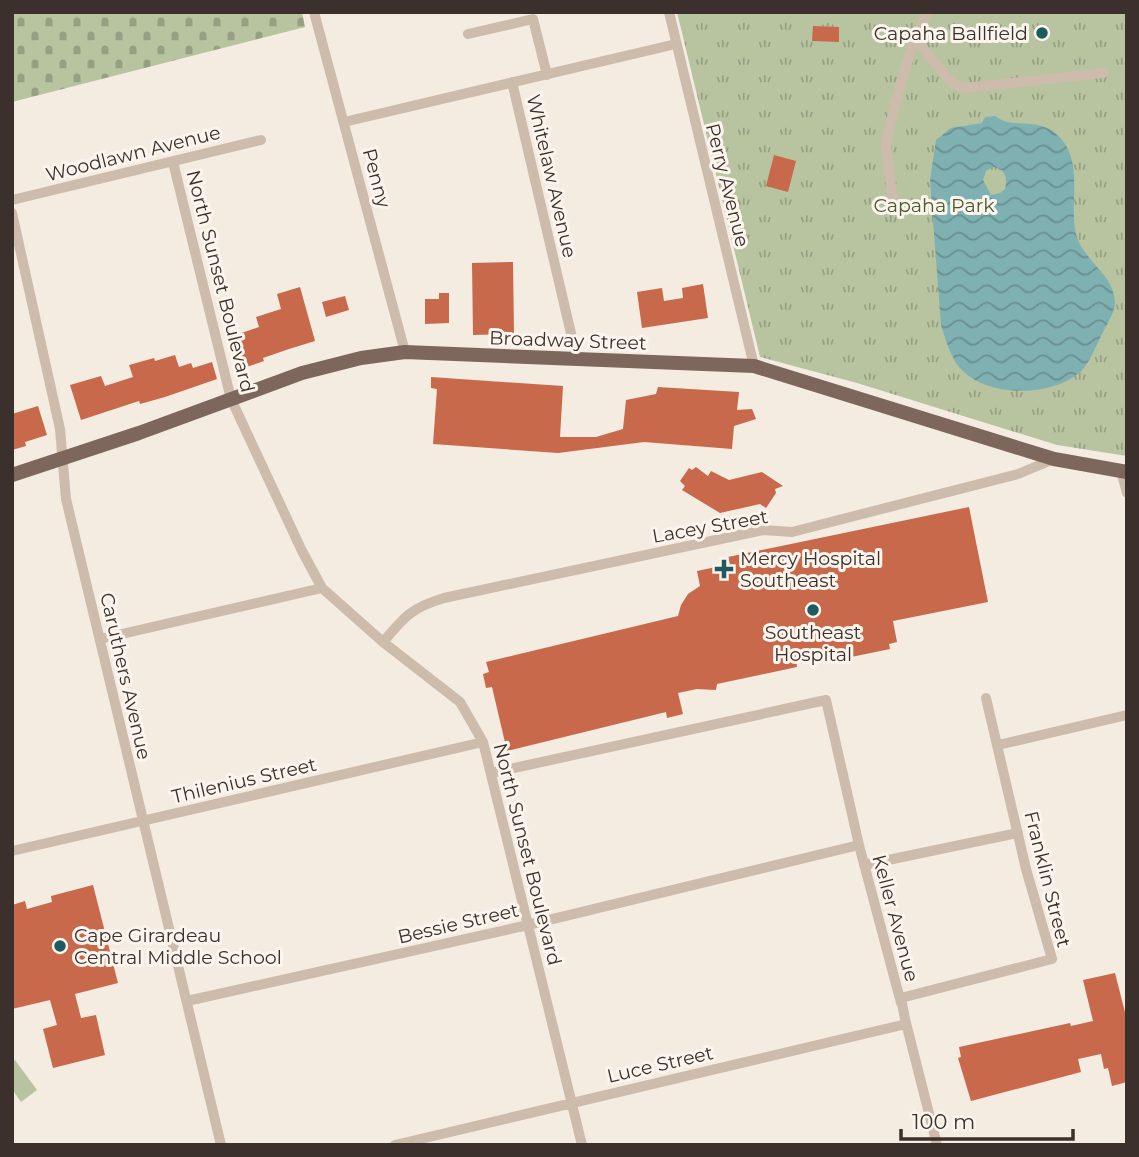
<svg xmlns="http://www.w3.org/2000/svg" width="1139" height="1157" viewBox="0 0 1139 1157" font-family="Montserrat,sans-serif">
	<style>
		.grass { fill: #b8c4a0 }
		.cemetery { fill: url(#cemetery-stones) }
		.park { fill: url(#park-tufts) }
		.water { fill: url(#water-waves); fill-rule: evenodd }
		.building { fill: #c8694b }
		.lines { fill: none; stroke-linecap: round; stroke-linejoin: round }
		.minor { stroke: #cdbbac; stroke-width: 10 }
		.major { stroke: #7d675c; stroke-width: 14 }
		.poi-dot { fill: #1f5a5e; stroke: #fbf5ee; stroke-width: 2.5 }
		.labels { text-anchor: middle; stroke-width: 6; stroke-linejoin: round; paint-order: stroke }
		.poi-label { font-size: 19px; fill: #3b302b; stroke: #fbf5ee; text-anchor: start }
		.street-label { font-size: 19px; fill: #3b302b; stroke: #fbf5ee }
		.park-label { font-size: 19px; fill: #4a5a2e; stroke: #fbf5ee }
	</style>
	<defs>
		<pattern id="cemetery-stones" width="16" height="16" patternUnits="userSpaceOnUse" patternTransform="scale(1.75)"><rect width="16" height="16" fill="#b8c4a0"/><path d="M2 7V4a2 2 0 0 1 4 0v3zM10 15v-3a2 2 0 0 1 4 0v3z" fill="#97a083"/></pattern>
		<pattern id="park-tufts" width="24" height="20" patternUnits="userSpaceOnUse" patternTransform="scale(1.75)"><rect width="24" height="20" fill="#b8c4a0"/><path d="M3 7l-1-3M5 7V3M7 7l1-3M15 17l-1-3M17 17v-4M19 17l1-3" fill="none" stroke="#97a083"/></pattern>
		<pattern id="water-waves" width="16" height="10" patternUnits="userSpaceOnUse" patternTransform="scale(1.75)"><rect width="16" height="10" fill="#7fb0b2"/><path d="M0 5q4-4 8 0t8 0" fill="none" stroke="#699091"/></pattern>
	</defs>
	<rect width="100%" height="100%" fill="#f4ebe1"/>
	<path class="grass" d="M15,1060L37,1090L21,1102L12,1089V1062Z"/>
	<path class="cemetery" d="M12,12H302L305,27L12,102Z"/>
	<path class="park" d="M677,12H1127V456L1057,445L857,383L760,357Z"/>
	<path class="water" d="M995,116C1014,131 1041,114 1062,140C1083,165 1069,205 1076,234C1083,261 1114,274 1115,302C1115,313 1105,327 1101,336C1096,346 1090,361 1083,369C1057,397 991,398 964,372C951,361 946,340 941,325L930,180L936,140L951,128L982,123L985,117ZM993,167C1005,169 1008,177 1005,189L1000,193L991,195L983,180L986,171Z"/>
	<path class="building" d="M813,26L839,27V42L812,41Z
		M774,155L796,161L788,192L766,186Z
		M513,262L514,334L473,335L472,263Z
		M703,284L708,318L642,328L637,292L662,288L664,301L683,298L682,288Z
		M300,287L315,341L289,349L263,358L264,361L241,369L230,337L259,327L256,317L281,309L277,294Z
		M439,293H449V323L425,324V299H439Z
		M345,296L349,310L326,317L322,302Z
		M175,355L179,367L191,363L193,368L212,362L217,379L165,397L140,404L139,401L81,420L70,385L101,376L105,386L133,377L129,365L154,358L155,361Z
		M431,377L563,386L560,437H596L623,429L626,400L656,394L658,387L739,392L737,410L752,409L756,419L734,426L732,449L644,442L558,453L433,444L437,389L431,388Z
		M38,406L47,435L25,442L26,446L12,450V414Z
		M696,467L708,476L711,471L729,480L762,472L783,486L775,489L776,493L766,508L760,504L720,513L682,490L685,486L680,481L689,468L692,470Z
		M969,507L988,602L893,621L897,642L889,644L890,649L827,662L825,652L796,658L797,667L717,684L716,690L697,689L678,693L683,714L667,718L666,712L507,751L492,687L486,688L483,674L489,672L486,662L678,616L681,605L688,594L700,586L697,571L730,564L728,557Z
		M93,885L118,983L75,994L81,1018L96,1015L105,1055L53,1068L43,1029L57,1025L50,1000L12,1009V905L25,901L27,909L52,902L51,896Z
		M1115,973L1127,1020V1082L1112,1086L1108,1068L1104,1069L1101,1054L1078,1059L1081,1072L971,1101L958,1058L961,1057L959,1047L1070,1023L1071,1026L1093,1021L1083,980Z"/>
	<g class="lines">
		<path class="minor" d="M314,12L405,352
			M669,12L754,366
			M468,34L533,19L547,75
			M915,39L952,83L965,88L1103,73
			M512,82L577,359
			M344,122L676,44
			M173,162L231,399L302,551L322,588L383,642L460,702L483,742L582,1145
			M12,200L261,140
			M894,210L886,144L895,104L912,46L927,12
			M12,213L60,429L66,499L221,1145
			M1121,471L1127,493
			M100,639L322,588
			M383,642C405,616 411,608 444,598L763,530L792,532L1018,474L1054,459
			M998,745L1127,715
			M491,773L826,700L859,845L901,1003
			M12,851L483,742
			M864,865L1018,833
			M187,1001L528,925L859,845
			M905,1019L937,1145
			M395,1145L906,1024L901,998L1052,959L1026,869L986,698"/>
		<path class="major" d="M12,475L139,433L302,373L361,358L405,352L754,366L1054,459L1127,472"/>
	</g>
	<g class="poi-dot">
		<circle cx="1042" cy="33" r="7"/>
		<path d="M720.5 558.5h7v7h7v7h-7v7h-7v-7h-7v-7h7z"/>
		<circle cx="813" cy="610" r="7"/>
		<circle cx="60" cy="946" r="7"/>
	</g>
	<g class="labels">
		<g class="poi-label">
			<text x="1028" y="40" text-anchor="end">Capaha Ballfield</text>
			<text x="740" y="565">Mercy Hospital<tspan x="740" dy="22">Southeast</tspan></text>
			<text x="813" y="639" text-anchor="middle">Southeast<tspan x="813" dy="22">Hospital</tspan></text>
			<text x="74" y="942">Cape Girardeau<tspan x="74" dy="22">Central Middle School</tspan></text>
		</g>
		<g class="street-label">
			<text transform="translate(133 153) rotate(-14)" y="7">Woodlawn Avenue</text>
			<text transform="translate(552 176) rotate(77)" y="7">Whitelaw Avenue</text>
			<text transform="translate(377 178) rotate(75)" y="7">Penny</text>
			<text transform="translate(728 185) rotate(76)" y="7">Perry Avenue</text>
			<text transform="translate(221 281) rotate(76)" y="7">North Sunset Boulevard</text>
			<text transform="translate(568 340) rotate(2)" y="7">Broadway Street</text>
			<text transform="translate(710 526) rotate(-10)" y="7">Lacey Street</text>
			<text transform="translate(126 676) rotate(77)" y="7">Caruthers Avenue</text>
			<text transform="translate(244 780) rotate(-13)" y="7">Thilenius Street</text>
			<text transform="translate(528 854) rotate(76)" y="7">North Sunset Boulevard</text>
			<text transform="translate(1048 879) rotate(76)" y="7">Franklin Street</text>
			<text transform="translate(896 918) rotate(75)" y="7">Keller Avenue</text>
			<text transform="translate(458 923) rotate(-13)" y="7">Bessie Street</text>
			<text transform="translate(660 1064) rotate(-13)" y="7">Luce Street</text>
		</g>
		<g class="park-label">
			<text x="934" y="212">Capaha Park</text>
		</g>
	</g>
	<rect width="1139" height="1157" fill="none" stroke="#3b302b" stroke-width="28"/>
	<path d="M901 1129v10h172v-10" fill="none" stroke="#3b302b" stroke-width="3.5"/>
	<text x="912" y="1129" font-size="21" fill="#3b302b" stroke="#fbf5ee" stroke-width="5" paint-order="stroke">100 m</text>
</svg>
